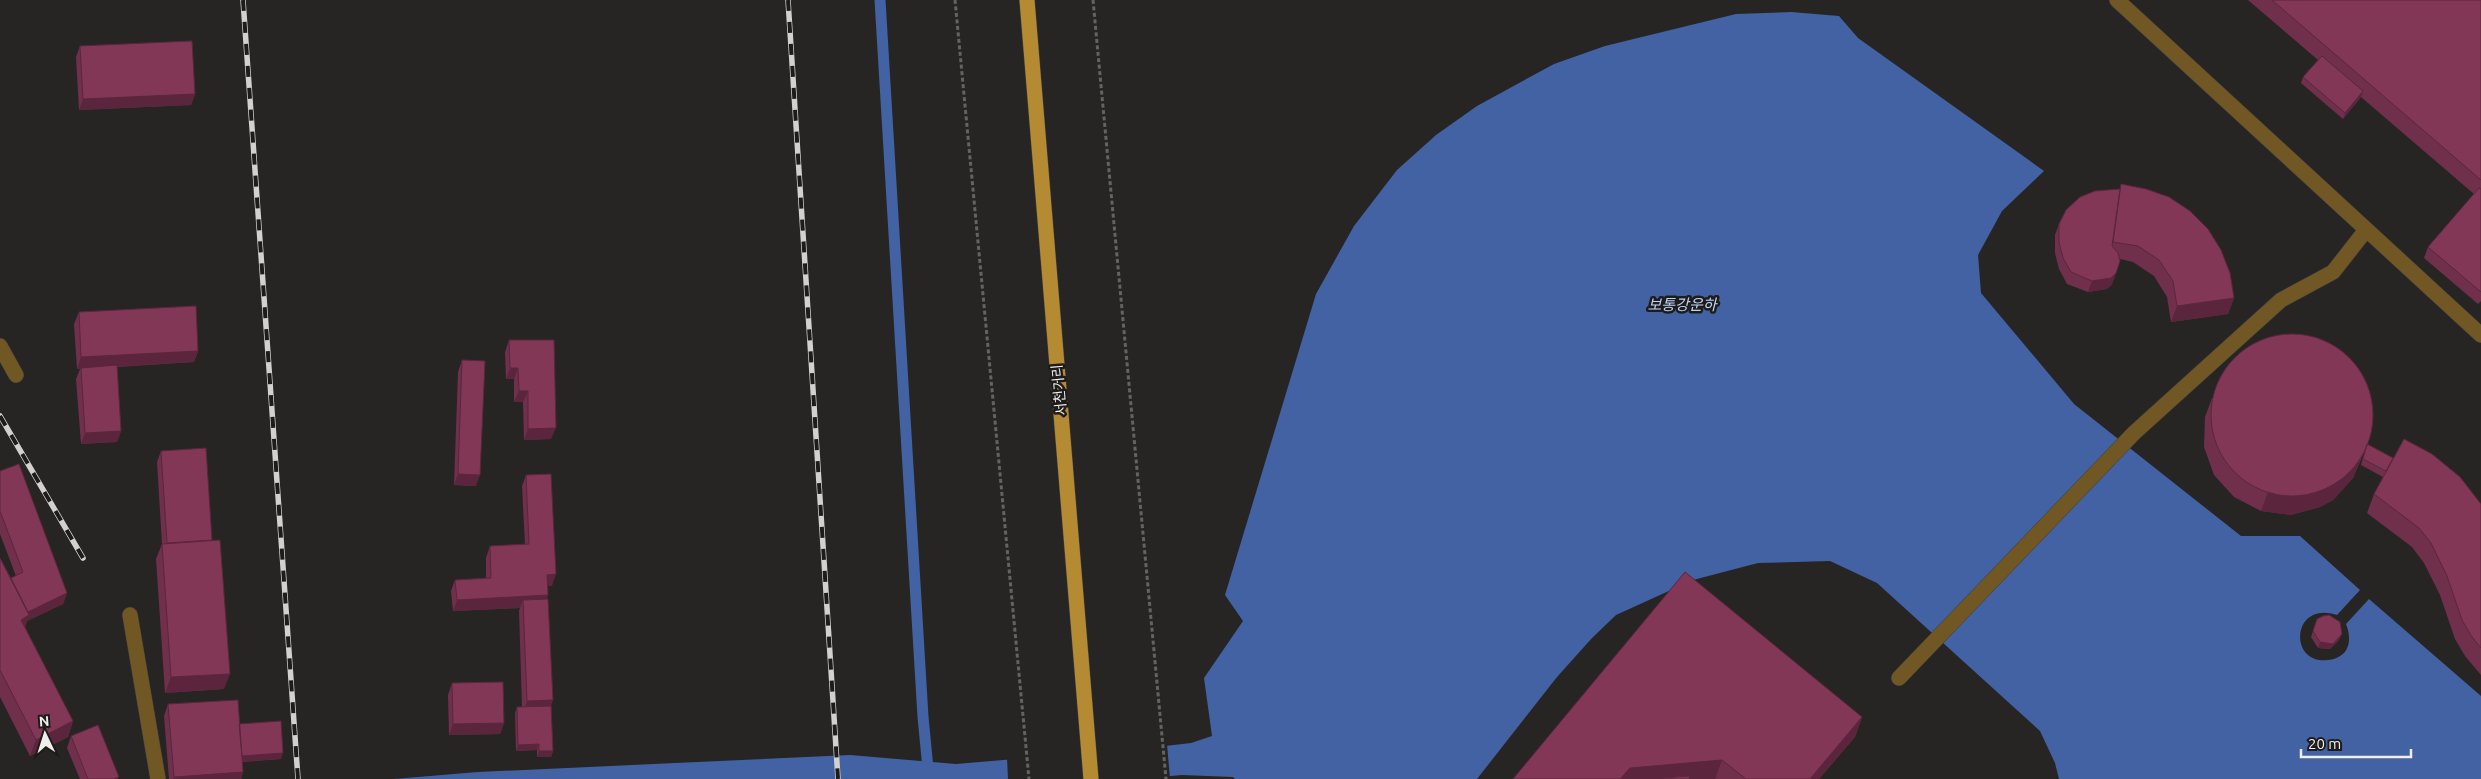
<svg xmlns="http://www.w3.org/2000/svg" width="2481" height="779" viewBox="0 0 2481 779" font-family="Ubuntu,'Noto Sans KR',sans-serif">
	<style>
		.water { fill: #4262a3 }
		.pier { fill: #272523 }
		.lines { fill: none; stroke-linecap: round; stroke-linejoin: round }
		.stream { stroke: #4262a3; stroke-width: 11 }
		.lane-casing { stroke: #43413f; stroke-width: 16 }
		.street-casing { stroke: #43413f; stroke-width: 16 }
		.primary-casing { stroke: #43413f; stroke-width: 16 }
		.path { stroke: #646361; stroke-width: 3; stroke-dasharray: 4 2.5; stroke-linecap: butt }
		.lane { stroke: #715724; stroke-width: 15 }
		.street { stroke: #715724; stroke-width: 15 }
		.primary { stroke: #b48a32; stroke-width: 15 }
		.rail-casing { stroke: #d2d1cf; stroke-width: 5.5 }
		.rail { stroke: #1d1c1a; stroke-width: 4; stroke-dasharray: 11; stroke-linecap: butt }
		.wall { fill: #702f4b }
		.shaded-wall { fill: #5b263d }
		.building { fill: #823757; stroke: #5b263d }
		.labels { text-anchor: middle; stroke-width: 5; stroke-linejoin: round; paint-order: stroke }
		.street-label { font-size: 14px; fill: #efeeec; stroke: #1d1c1a }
		.water-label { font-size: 15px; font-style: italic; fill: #bfd3f8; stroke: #1d1c1a }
	</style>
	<rect width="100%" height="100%" fill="#272523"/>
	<path class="water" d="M1791,12L1839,16L1858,38L2044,171L2002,211L1978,255L1981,293L2074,404L2241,536H2300L2360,590L2337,615C2291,600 2288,665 2328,660C2333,660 2339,657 2343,654C2351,646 2350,634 2346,624L2369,599L2481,696V779H2059L2055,763L2040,731L1877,583L1830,561L1758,563L1693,580L1616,615L1592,638L1557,677L1477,779H1235L1233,777L1182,775L1137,779H394L478,772L850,755L956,764L1165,746L1191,743L1212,736L1204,678L1243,621L1225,595L1316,294L1354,226L1397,170L1436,135L1477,106L1554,64L1605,46L1736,14Z"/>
	<path class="pier" d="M1167,744L1170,779H1008L1007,758Z"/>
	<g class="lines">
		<path class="stream" d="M880,0L923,717L929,779"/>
		<g class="lane-casing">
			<path id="lane" d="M0,346L16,375
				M130,615L158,779"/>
		</g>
		<g class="street-casing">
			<path id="street" d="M2117,0L2481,335
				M1899,678L2134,433L2281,300L2333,272L2366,230"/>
		</g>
		<g class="primary-casing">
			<path id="primary" d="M1027,0L1091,779"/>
		</g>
		<path class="path" d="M955,0L1029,779
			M1093,0L1166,779"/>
		<use href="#lane" class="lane"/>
		<use href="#street" class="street"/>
		<use href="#primary" class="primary"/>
		<g class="rail-casing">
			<path id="rail" d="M243,0L298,779
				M788,0L838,779
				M0,416L83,558"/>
		</g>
		<use href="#rail" class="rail"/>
	</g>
	<path class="wall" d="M2248,0H2481V301L2478,304L2424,258L2428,247L2474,194L2361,97L2343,119L2301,83L2303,77L2318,60Z
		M80,46L195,94L191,105L79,110L76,57Z
		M2121,184L2234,298L2228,314L2171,322L2167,297L2154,276L2133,262L2120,259L2116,273L2112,284L2107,289L2088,292L2067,284L2059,269L2055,253V235L2059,224L2120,189Z
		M79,312L198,351L194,362L117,367L121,431L117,442L81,444L76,379L80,369H77L74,324Z
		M509,340L551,439L524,440L523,402H514V379H506L505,352Z
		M462,360L476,486L454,485L458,372Z
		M2212,398L2372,431L2367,444L2481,504V675L2465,656L2455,639L2440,595L2424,563L2412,547L2367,513L2374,494L2383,477L2361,465L2365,450L2353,478L2333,500L2320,507L2291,515L2261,511L2234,497L2214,475L2204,447L2205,417Z
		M161,451L212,540L224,689L165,693L156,559L162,544L157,462Z
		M0,471L67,593L63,604L27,621L25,627L73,721L68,737L30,756L0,697V558L11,578L16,576L0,534Z
		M526,475L552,586H548V595L547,599L553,751L551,757H537V750L516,751L515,713L517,707H522L519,611L520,608L453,611L451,591L455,580L486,578V558L490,546L525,545L522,486Z
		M2317,619L2339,640L2330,649L2318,648L2311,637Z
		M452,683L504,723L500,734L449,735L448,695Z
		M168,704L239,724L281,759L242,762L243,772L241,779H169L164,716Z
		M1862,717L1855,737L1819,779H1513Z
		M71,736L118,779H80L67,748Z"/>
	<path class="shaded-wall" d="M2363,91L2361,97L2343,119L2345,113Z
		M195,94L191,105L79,110L83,99Z
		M2116,273L2112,284L2107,289L2088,292L2092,281Z
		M2234,298L2228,314L2171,322L2177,306Z
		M198,351L194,362L77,369L81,357Z
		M510,368H518L514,379H506Z
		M519,391H528L523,402H514Z
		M556,428L551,439L524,440L528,429Z
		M121,431L117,442L81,444L85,433Z
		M2372,431L2353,478L2333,500L2320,507L2291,515L2261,511L2268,492Z
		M458,474L480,475L476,486L454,485Z
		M556,574L552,586H543L547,575Z
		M67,593L63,604L27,621L24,631L21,620L25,613Z
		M548,595L544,606L523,600L520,608L453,611L457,600Z
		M2342,634L2339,640L2330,649L2318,648L2320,642Z
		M230,674L224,689L165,693L171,677Z
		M553,700L548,712L523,713L527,701Z
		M1862,717L1855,737L1819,779H1810Z
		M73,721L68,737L30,756L36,740Z
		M504,723L500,734L449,735L453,724Z
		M539,744L537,750L516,751L518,745Z
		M539,751H553L551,757H537Z
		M283,753L281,759L237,762L239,756Z
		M1722,760L1715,779H1620L1630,768Z
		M243,772L241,779H173L174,777Z"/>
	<path class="building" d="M2272,0H2481V180Z
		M192,41L195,94L83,99L80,46Z
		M2322,56L2363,91L2345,113L2303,77Z
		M2121,184L2146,189L2169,197L2190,211L2208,229L2221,250L2230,273L2234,298L2177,306L2173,281L2159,260L2138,246L2113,242Z
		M2479,188L2481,189V292L2428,247Z
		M2120,189L2112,246L2118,253L2120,261L2116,273L2111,278L2092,281L2071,272L2063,258L2059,242V224L2066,210L2080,197L2095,191Z
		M196,306L198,351L81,357L79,312Z
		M2211 415a81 81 0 1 1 162 0a81 81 0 1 1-162 0Z
		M509,340H554L556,428L528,429V391H519L518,368H510Z
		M462,360L485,361L480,475L458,474Z
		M117,365L121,431L85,433L81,368Z
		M2404,439L2432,454L2460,477L2481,504V648L2472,637L2462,620L2447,576L2431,543L2419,528L2374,494Z
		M2367,444L2393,458L2386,471L2363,459Z
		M206,448L212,540L167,543L161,451Z
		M19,464L67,593L28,612L11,578L23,572L0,511V471Z
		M551,474L556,574L547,575L548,595L457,600L455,580L491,578L490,546L529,544L526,475Z
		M220,540L230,674L171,677L162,544Z
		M0,558L29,615L21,620L73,721L36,740L0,670Z
		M1685,572L1862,717L1810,779H1746L1722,760L1630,768L1620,779H1513Z
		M548,599L553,700L527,701L523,600Z
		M2329,615L2340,622L2342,634L2333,644L2320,642L2313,631L2317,619L2323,616Z
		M503,682L504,723L453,724L452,683Z
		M238,700L243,772L174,777L168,704Z
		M551,706L553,751H539V744L518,745L517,707Z
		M281,721L283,753L242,756L239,724Z
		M98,725L119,777L113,779H88L71,736Z
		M1689,776L1690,779H1651Z"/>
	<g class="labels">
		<g class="street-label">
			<text transform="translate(1059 390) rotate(-95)" y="5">서천거리</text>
		</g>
		<g class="water-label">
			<text x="1682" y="310">보통강운하</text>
		</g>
	</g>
	<g transform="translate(45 734) rotate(356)" stroke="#1d1c1a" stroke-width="4" paint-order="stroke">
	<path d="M0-4L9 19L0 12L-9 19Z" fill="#efeeec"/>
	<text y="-8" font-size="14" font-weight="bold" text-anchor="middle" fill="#efeeec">N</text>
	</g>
	<path d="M2301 749v8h110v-8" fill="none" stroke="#efeeec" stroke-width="2.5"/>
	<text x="2308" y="749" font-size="15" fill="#efeeec" stroke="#1d1c1a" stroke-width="4" paint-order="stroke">20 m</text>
</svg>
